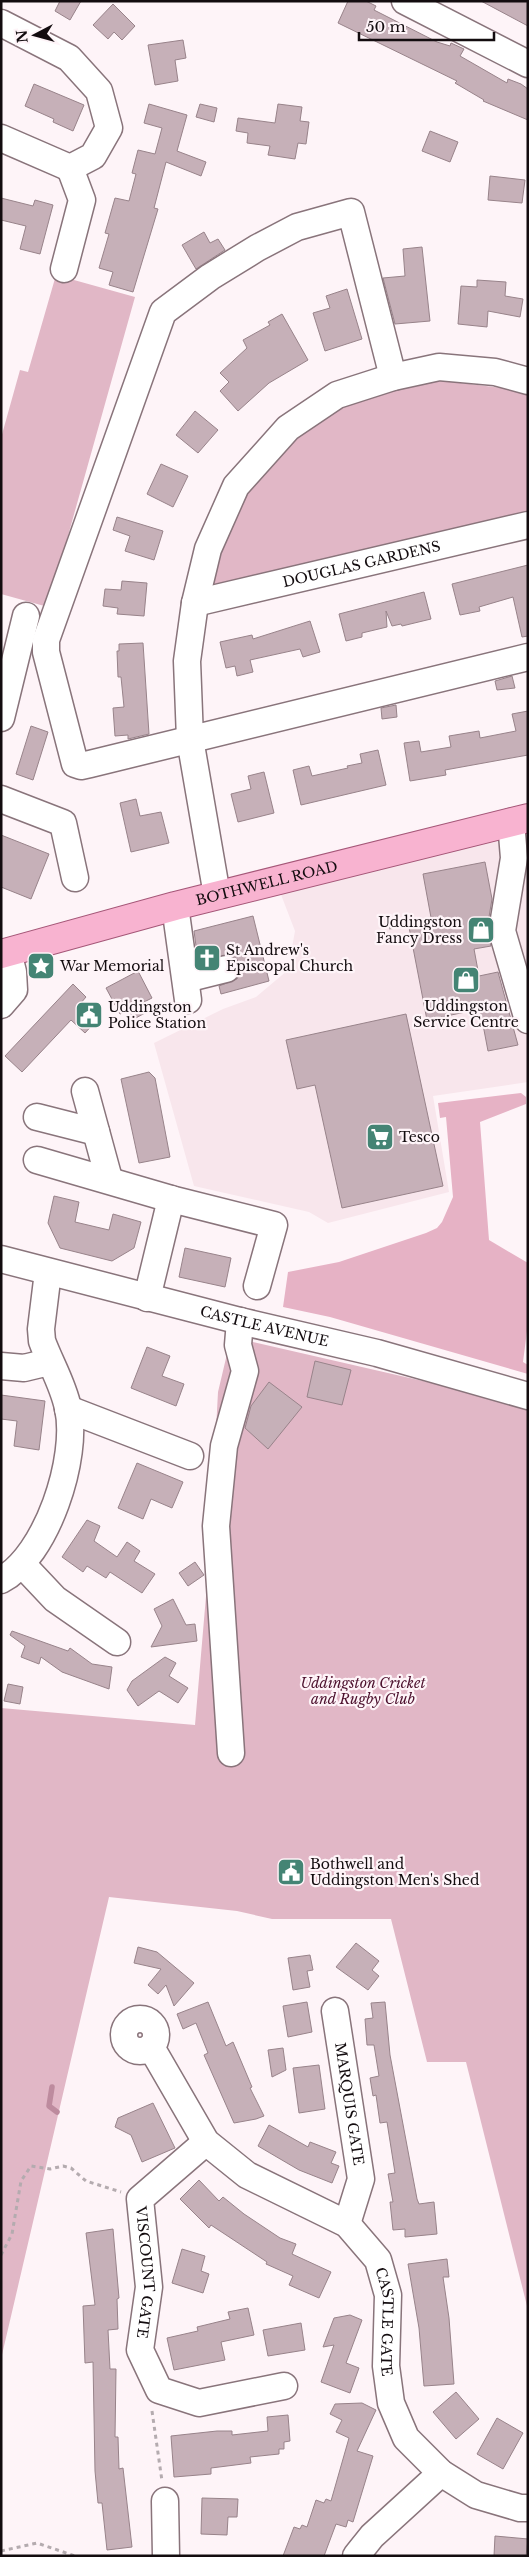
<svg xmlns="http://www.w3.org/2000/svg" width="529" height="2557" viewBox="0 0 529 2557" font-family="'Libre Baskerville',serif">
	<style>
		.built { fill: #f8e6ec }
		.green { fill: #e1b7c6 }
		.forest { fill: #e6b2c5 }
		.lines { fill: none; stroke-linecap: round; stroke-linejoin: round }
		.stream { stroke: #bd8b9e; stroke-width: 5.5 }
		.building { fill: #c6b0b8; stroke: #98838a }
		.minor-casing { stroke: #89747b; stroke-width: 29 }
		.major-casing { stroke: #a55778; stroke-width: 30 }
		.path { stroke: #b4abaf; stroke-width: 3; stroke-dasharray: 4 4; stroke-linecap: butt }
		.minor { stroke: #fff; stroke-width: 26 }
		.major { stroke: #f8b3d0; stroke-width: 28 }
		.labels { text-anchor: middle; stroke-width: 4.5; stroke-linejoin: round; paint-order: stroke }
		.street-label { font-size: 14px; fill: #130c0f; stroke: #fef4f8 }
		.poi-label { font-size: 14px; fill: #130c0f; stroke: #fef4f8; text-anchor: start }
		.park-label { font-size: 14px; font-style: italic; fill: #4d112e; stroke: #fef4f8 }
	</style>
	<rect width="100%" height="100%" fill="#fef4f8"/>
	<path class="built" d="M528,835V1082L433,1096L449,1192L328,1223L309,1212L194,1186L154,1043L223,1009L256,997L288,970L295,931L280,892L330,876Z"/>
	<path class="green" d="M56,275L135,297L48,607L1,594V438L20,370L28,372Z
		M437,380L519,390L528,395V514L210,590L213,553L243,490L286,439L340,404Z
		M231,1337L528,1405V2310L466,2062H427L391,1919H272L237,1911L109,1897L1,2359V1708L195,1725L209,1561L218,1392Z"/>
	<path class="forest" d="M521,1093L526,1097V1104L480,1122L489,1240L528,1263V1323L523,1362L528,1365V1374L330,1317L283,1307L288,1272L339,1262L426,1233L437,1228L442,1222L453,1197L446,1117L440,1118L438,1103Z"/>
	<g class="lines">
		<path class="stream" d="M52,2087L49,2106L57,2112"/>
	</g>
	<path class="building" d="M60,1H81L70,20L55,11Z
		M348,1H366L376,6L374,10L437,42L450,46L451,43L464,49L460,56L507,83L508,79L521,84L528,89V120L483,101L484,100L455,83L457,81L338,23Z
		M481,1H528V26Z
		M113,4L135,26L122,40L114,32L108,39L93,25Z
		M183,40L186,58L175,60L178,81L155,85L148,45Z
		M34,84L84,105L73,131L53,122L54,119L25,106Z
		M149,104L187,115L177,151L206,162L201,176L166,162L154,208L158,209L133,292L109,285L113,272L99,268L109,234L105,233L115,198L129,201L136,174L132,173L138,150L155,154L162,128L144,123Z
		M200,104L217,108L214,122L196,117Z
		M278,104L302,107L300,121L309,122L306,144L298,143L295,159L268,155L270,146L247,143L248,133L236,131L238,118L275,123Z
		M430,131L458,142L450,162L422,151Z
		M490,176L525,180L522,203L488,200Z
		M1,198L33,206L35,200L53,205L40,254L20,249L26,226L1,220Z
		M204,232L210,243L218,239L225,250L196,269L182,245Z
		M422,247L430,321L395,324L383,278L405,276L403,249Z
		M477,280L506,282L505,296L523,299L520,317L488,311L487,327L458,324L461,286L477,287Z
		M347,289L362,339L325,351L313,313L330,308L326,296Z
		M282,314L308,360L269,383L238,411L220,391L229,382L220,373L247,348L243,340L270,325L268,322Z
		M195,411L218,430L198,453L176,435Z
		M161,464L188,476L173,507L147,494Z
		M117,517L163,531L154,560L125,551L130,536L113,530Z
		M528,565V636L522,637L513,597L479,607L480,611L460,615L452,584Z
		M122,581L147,583L144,616L117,614L118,608L103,606L105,589L121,590Z
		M424,592L431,619L402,626L401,624L392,626L386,611L387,627L362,633V637L346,641L339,614Z
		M310,621L320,652L303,657L300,649L250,660L253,672L237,676L235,666L226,668L220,642L252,635L253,639Z
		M143,643L149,734L128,739V735L115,736L113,708L124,707L121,677H118L117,651H119V644Z
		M512,676L515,688L497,690L495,681Z
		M396,705L397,717L382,719L381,708Z
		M528,711V755L445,770L446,775L410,781L404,743L419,741L421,752L451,747L449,736L479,731L480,738L516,731L512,714Z
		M31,726L48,732L33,780L16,774Z
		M378,750L386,785L301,805L293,770L309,766L312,776L348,768L347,766L362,763L360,754Z
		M264,772L274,813L238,822L231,794L251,789L248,776Z
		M136,799L140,816L161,812L169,843L131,852L120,803Z
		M1,835L49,854L31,899L1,887Z
		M485,862L492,899L487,929L491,946L474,949L479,976L498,972L518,1045L488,1051L480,1009L427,1020L409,927L432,923L423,874Z
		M253,916L269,981L221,994L219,986L237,979L240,973V965L236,958L230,955L198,961L194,931Z
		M138,971L152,998L140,1004L145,1013L132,1020L128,1011L120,1014L106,988Z
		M73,984L86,997L80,1004L95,1022L85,1033L71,1020L22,1072L5,1056Z
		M406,1014L443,1186L342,1208L315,1085L297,1089L286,1040Z
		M149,1072L155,1078L170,1157L139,1163L121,1079Z
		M54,1196L79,1202L75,1222L109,1230L113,1214L141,1222L134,1248L112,1261L60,1248L48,1223Z
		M185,1248L231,1258L225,1287L179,1277Z
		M147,1347L170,1356L162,1376L184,1384L176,1406L131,1388Z
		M315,1361L351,1370L342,1405L307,1397Z
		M269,1382L302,1407L268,1449L245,1428L251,1406Z
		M1,1395L45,1401L39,1450L14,1446L17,1421L1,1419Z
		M137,1463L183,1482L172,1508L151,1499L143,1519L118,1508Z
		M87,1520L100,1526L94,1541L117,1557L127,1542L140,1551L134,1561L155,1574L142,1593L110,1572L106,1578L87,1566L83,1572L62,1557Z
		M195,1562L204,1575L188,1586L179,1573Z
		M173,1599L186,1625L195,1624L197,1641L151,1647L162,1626L154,1609Z
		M12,1631L68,1651L70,1648L92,1664L112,1667L109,1689L62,1672L41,1657L39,1664L21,1657L25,1646L10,1635Z
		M165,1657L176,1663L169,1676L188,1688L178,1703L159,1691L138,1706L127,1690L132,1681Z
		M8,1684L23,1687L20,1704L4,1701Z
		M356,1943L379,1961L372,1970L379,1976L368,1990L336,1967Z
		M138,1947L157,1952L194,1983L174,2006L166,1985L158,1994L148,1985L161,1969L134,1963Z
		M310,1955L313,1970L307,1971L310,1987L293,1990L288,1958Z
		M208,2002L226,2046L233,2042L252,2087L250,2088L264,2116L256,2119L234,2123L204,2055L208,2053L196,2023L183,2029L177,2014Z
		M307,2002L312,2032L288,2037L283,2006Z
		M385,2002L390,2055L417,2199L419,2204L434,2202L437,2234L405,2237V2229L393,2230L390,2202H393L388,2174L395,2173L387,2122L380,2123L376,2095L373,2096L370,2078L379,2076L374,2045H367L365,2019L373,2018L371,2003Z
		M283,2048L286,2070L272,2077L268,2050Z
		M319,2065L325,2109L299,2113L293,2068Z
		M153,2103L175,2148L142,2162L131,2135L115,2127L118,2118Z
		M269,2125L308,2147L310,2142L336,2152L331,2163L339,2166L332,2183L299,2170L258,2146Z
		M199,2180L219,2201L223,2197L244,2214L280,2238L296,2244L292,2254L331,2272L319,2298L289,2285L293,2276L266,2264L267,2262L211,2225L209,2228L180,2199Z
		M113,2229L119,2298L117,2299L118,2329L108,2330L110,2369H116L115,2437H118L119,2469L123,2468L132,2547L107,2550L102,2503H98L95,2471L93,2362L85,2363L83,2306L95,2305L86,2233Z
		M182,2249L205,2256L201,2271L209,2274L203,2293L172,2283Z
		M447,2259L449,2277H443L449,2318L454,2384L424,2386L419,2328L408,2264Z
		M248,2308L254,2335L221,2342L225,2360L174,2370L167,2338L198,2331L197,2327L230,2319L228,2312Z
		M350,2315L362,2320L346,2363L359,2368L350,2393L321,2382L334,2345L323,2347L334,2318Z
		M301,2323L305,2350L268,2356L263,2330Z
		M456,2392L479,2419L456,2439L433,2412Z
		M362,2403L376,2410L357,2451L373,2456L353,2522L348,2520L346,2527L336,2524L324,2556H283L294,2527L300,2529L302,2525L307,2527L316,2500L324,2503L326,2499L331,2501L349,2438L336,2432L342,2420L330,2414L335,2404Z
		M288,2415L290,2441L284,2442V2449H279V2454L250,2457L251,2463L211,2468V2474L174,2477L171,2436L217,2431H232V2435L268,2431L267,2417Z
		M497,2418L523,2433L503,2469L477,2454Z
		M202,2498L238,2499L237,2517H228L227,2535L201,2534Z
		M495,2536L528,2539L526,2556H494Z"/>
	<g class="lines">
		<g class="minor-casing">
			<g id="minor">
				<path d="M405,1L528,64"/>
				<path d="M1,23L69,58L99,91L109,128L93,156L70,168L1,138"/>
				<path d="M64,269L82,200L70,168"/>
				<path d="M393,377L351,212L297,227L257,248L210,277L163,312L46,640V652L75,764L81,766L90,764L528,657"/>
				<path id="s1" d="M195,603L528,525"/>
				<path d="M1,718L26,616"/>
				<path d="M1,799L63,823L75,878"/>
				<path d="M511,822L514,858L502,931L528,1020"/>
				<path d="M217,895L190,739L187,661L195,603L208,549L236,486L288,428L337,395L393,377L439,367L495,372L528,381"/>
				<path d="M175,906L188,1000"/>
				<path d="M186,979L226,969"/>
				<path d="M1,1005L14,990L13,972L8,952"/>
				<path d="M85,1091L109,1179"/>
				<path d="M37,1117L96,1132"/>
				<path d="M37,1160L171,1199L274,1225L257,1286"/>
				<path id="s2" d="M1,1259L240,1321L377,1353L528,1396"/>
				<path d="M147,1298L171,1199"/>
				<path d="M1,1366L24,1368L49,1362"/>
				<path d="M68,1409L190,1456"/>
				<path d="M22,1564L55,1599L117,1642"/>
				<path d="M1,1580C47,1556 79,1457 68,1408C63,1384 50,1363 42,1341L41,1329L48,1272"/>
				<path d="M231,1753L216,1526L224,1446L245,1371L238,1345L240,1321"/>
				<path id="s3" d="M335,2011L361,2179L347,2224"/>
				<circle cx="140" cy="2035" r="16"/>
				<path id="s4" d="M151,2047L206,2142L247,2175L347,2224L378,2260L388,2295L386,2366L391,2403L406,2438L441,2473L476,2495L520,2508H528"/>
				<path id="s5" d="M206,2142L140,2199L149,2287L140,2350L159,2390L199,2403L284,2386"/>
				<path d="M165,2501L166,2556"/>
				<path d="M356,2556L372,2536L441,2473"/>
			</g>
		</g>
		<g class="major-casing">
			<g id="major">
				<path id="s6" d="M1,954L175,906L528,818"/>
			</g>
		</g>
		<path class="path" d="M389,928C403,927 412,920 425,924
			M1,2255L12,2234L21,2181L31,2166L50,2169L63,2166L71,2168L86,2181L121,2192
			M152,2411L162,2481
			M1,2551L37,2543L75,2556"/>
		<use href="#minor" class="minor"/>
		<use href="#major" class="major"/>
	</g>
	<defs>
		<g id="shop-square" transform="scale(1.4375)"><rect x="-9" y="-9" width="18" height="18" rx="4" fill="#448474" stroke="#fef4f8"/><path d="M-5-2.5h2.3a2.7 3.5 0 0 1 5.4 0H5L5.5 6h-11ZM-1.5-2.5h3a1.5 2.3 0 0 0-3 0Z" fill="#fff"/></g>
		<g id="church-square" transform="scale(1.4375)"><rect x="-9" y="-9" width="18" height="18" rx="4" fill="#448474" stroke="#fef4f8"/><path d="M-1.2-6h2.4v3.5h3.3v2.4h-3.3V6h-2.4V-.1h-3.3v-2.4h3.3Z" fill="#fff"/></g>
		<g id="sight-square" transform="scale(1.4375)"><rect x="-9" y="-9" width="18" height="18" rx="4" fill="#448474" stroke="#fef4f8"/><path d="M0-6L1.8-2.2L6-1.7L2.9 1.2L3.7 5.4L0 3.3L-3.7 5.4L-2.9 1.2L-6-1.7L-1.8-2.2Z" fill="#fff"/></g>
		<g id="civic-square" transform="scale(1.4375)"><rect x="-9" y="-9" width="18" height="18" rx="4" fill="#448474" stroke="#fef4f8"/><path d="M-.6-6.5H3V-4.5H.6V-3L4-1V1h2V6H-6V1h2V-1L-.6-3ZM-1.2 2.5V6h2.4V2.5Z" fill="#fff"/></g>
		<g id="supermarket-square" transform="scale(1.4375)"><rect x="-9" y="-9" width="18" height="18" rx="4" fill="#448474" stroke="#fef4f8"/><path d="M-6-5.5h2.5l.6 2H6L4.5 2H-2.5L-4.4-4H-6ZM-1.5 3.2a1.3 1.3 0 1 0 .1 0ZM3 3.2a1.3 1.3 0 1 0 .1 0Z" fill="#fff"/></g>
	</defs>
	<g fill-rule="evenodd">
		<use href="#shop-square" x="481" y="930"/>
		<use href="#church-square" x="207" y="958"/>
		<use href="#sight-square" x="41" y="966"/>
		<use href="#shop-square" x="466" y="980"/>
		<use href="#civic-square" x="89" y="1015"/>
		<use href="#supermarket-square" x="380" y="1137"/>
		<use href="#civic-square" x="291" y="1872"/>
	</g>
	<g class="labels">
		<g class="street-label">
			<text dy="5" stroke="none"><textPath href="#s1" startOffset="171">DOUGLAS GARDENS</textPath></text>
			<text dy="5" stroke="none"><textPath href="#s6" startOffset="275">BOTHWELL ROAD</textPath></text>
			<text dy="5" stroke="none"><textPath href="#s2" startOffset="272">CASTLE AVENUE</textPath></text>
			<text dy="5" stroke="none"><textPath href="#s3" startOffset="94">MARQUIS GATE</textPath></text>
			<text dy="5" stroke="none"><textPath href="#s5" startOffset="161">VISCOUNT GATE</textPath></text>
			<text dy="5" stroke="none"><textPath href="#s4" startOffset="384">CASTLE GATE</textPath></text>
		</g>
		<g class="poi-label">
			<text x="462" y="927" text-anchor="end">Uddingston<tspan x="462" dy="16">Fancy Dress</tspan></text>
			<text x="226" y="955">St Andrew's<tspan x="226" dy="16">Episcopal Church</tspan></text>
			<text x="60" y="971">War Memorial</text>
			<text x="466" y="1011" text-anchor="middle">Uddingston<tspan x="466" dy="16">Service Centre</tspan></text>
			<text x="108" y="1012">Uddingston<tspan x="108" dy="16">Police Station</tspan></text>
			<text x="399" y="1142">Tesco</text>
			<text x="310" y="1869">Bothwell and<tspan x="310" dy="16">Uddingston Men's Shed</tspan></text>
		</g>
		<g class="park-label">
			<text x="363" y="1688">Uddingston Cricket<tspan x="363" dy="16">and Rugby Club</tspan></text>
		</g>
	</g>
	<rect width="529" height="2557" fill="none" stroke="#130c0f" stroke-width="5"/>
	<g transform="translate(35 35) rotate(264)" stroke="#fef4f8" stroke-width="4" paint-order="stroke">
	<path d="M0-4L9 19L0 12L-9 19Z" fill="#130c0f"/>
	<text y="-8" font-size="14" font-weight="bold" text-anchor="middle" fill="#130c0f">N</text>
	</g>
	<path d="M359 32v8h135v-8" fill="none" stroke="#130c0f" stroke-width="2.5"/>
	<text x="366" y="32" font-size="15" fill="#130c0f" stroke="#fef4f8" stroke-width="4" paint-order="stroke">50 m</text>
</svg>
